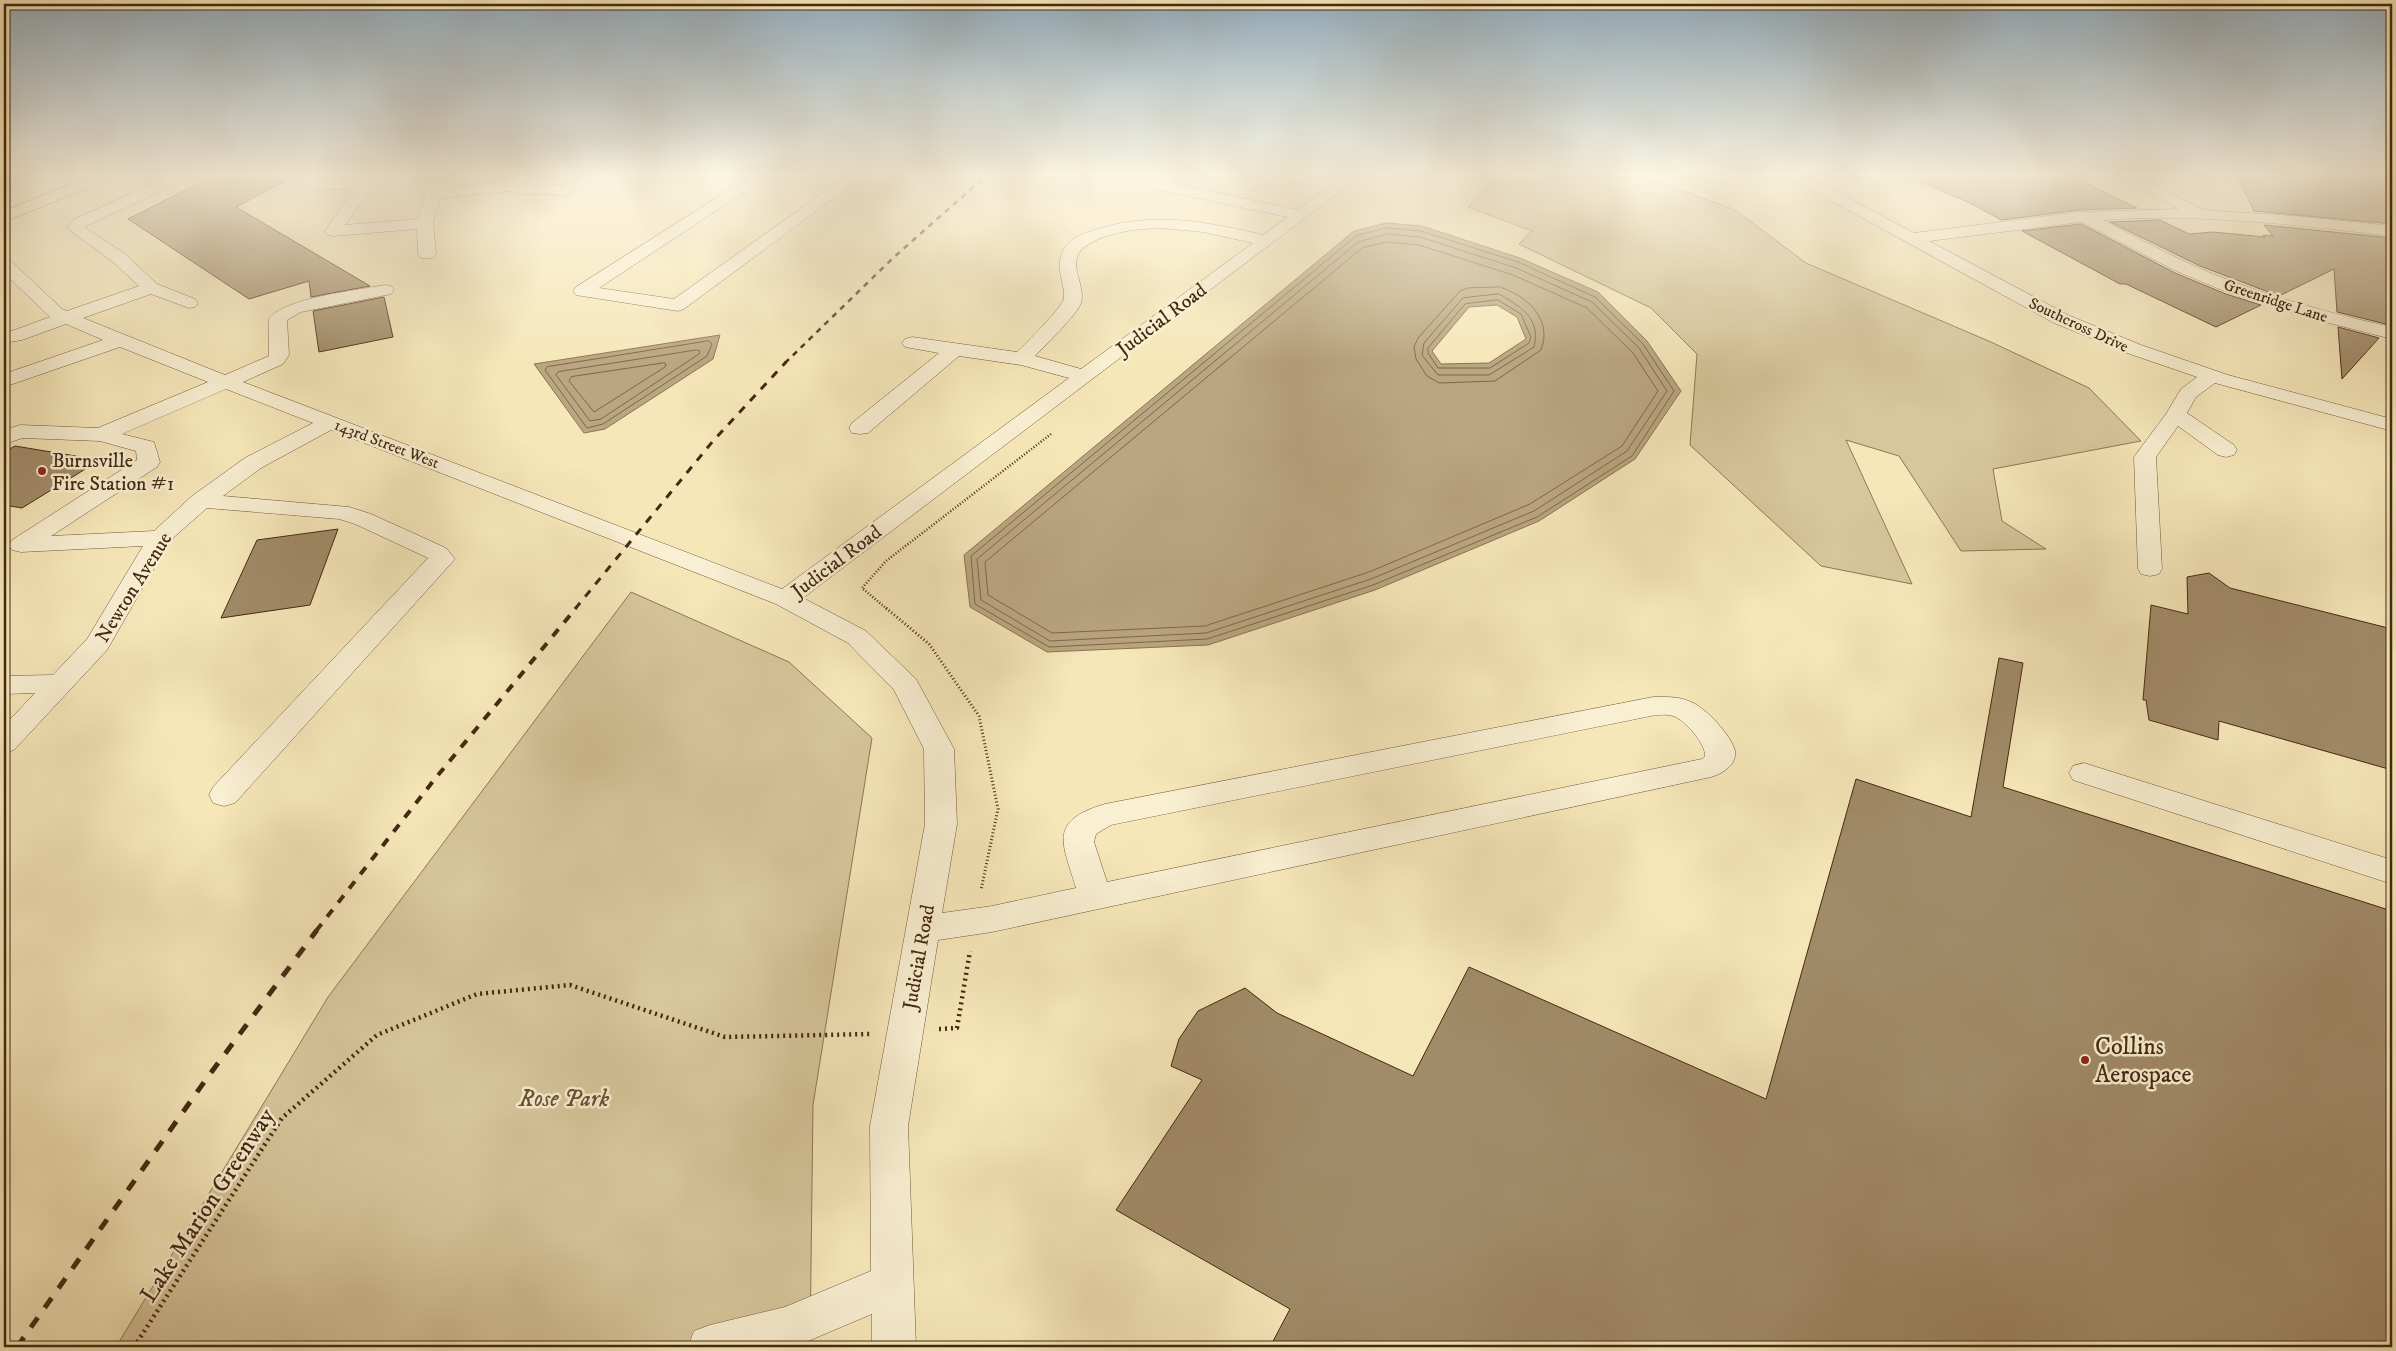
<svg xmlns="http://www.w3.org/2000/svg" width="2396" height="1351" viewBox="0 0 2396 1351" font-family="'IM FELL DW Pica',serif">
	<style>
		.green { fill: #d8c79c; stroke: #8e7856 }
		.water { fill: #baa680; stroke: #8b7453; fill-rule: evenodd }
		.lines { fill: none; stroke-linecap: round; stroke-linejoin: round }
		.shore { stroke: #806748; stroke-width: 1 }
		.building { fill: #a18b68; stroke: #452810 }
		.minor-casing { stroke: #71583a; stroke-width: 1 }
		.major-casing { stroke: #452810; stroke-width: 1 }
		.path-far3 { stroke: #452810; stroke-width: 2; stroke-dasharray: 0.5 2; stroke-linecap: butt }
		.path-far2 { stroke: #452810; stroke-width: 2.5; stroke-dasharray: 1 2; stroke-linecap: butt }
		.path-far1 { stroke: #452810; stroke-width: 3; stroke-dasharray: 1 2.5; stroke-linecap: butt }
		.path { stroke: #452810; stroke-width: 4.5; stroke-dasharray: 2 4; stroke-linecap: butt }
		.minor { fill: #f9efd2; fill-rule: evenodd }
		.major { fill: #f6e7b9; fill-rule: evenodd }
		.rail-far3 { stroke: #452810; stroke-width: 2.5; stroke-dasharray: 5.5 5.5; stroke-linecap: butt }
		.rail-far2 { stroke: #452810; stroke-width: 3; stroke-dasharray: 8 8; stroke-linecap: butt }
		.rail-far1 { stroke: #452810; stroke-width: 4; stroke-dasharray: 9 9; stroke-linecap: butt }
		.rail { stroke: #452810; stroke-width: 5; stroke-dasharray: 12 12; stroke-linecap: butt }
		.poi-dot { fill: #8f2418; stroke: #f9efd2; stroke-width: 2 }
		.labels { text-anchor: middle; stroke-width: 5; stroke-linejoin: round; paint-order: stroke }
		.far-street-label { font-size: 16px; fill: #452810; stroke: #f9efd2 }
		.street-label { font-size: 20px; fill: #452810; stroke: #f9efd2 }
		.poi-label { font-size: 20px; fill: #452810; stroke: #f9efd2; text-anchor: start }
		.near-poi-label { font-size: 24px; fill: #452810; stroke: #f9efd2; text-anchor: start }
		.near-park-label { font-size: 24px; font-style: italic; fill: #6a5033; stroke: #f9efd2 }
		.near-street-label { font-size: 24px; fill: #452810; stroke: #f9efd2 }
	</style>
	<rect width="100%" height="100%" fill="#f6e7b9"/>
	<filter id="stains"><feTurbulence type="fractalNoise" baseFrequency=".004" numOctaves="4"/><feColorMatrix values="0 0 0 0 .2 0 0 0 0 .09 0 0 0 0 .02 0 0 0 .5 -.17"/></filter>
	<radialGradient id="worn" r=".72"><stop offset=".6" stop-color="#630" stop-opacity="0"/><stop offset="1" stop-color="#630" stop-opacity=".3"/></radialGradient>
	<path class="green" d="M1508,174H1637L1735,210L1806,263L1991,342L2089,388L2141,441L1993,469L2002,521L2046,549L1961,551L1899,456L1846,440L1912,584L1821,566L1690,445L1697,354L1651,308L1519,244L1532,231L1468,207L1496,178Z
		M631,592L789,662L872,738L813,1105L810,1347H116L328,997Z"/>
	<path class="water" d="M1386,223L1422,226L1520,258L1598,292L1647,341L1681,391L1635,459L1539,521L1375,590L1208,645L1047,652L970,607L964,555L1354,231ZM1497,305L1517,317L1526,339L1489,363L1441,364L1432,351L1469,307Z
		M720,335L713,359L605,429L584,433L534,364Z"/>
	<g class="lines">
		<path class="shore" d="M1386,228L1421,231L1518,262L1595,297L1643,344L1674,391L1632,456L1537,517L1373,585L1207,639L1049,647L975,604L971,556L1356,236Z
			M1387,234L1420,237L1516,268L1592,302L1639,348L1667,391L1627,451L1534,511L1371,579L1206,633L1050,641L981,600L977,559L1358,242Z
			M1387,242L1419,245L1513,275L1587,308L1633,353L1658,391L1622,446L1530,504L1369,572L1205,626L1052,633L988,595L985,562L1362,248Z
			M1500,287C1527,296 1553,319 1541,350L1495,381L1439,383L1427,376L1416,359L1414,347L1418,338L1460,291L1468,288Z
			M1499,294C1521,307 1541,318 1534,347L1489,375H1438L1422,355L1424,343L1463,298Z
			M1498,300L1521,314L1531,337L1529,343L1490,368H1438L1428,353V348L1465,304Z
			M709,341L712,344L707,356L603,424L587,428L545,370L547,367Z
			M697,350L700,351L699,354L601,419L590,421L556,375L558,372Z
			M664,363L666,364L665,367L594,412L569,381L571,377Z"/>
	</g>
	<path class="building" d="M1902,174H2068L2137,208L2079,210L2001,220L1972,204Z
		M2236,174H2392V224L2254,211Z
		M215,175L245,178L250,181L283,182L236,207L370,286L311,297L309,281L249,299L128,219Z
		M2160,220L2189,234L2213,232L2265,237L2263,235L2273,236L2264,225L2392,238V261L2386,260L2392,322L2390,325L2337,312L2334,269L2279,296L2200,266L2110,222Z
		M2081,224L2175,273L2226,294L2261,305L2216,327L2126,284H2120L2022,231Z
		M384,297L393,337L319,352L313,311Z
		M2338,327L2379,338L2342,379Z
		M15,446L100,460L22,508L4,505V452Z
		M338,529L310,605L221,618L257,540Z
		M2209,573L2230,588L2392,629V770L2219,721L2218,740L2149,720L2146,700H2143L2151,605L2188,614L2187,577Z
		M1999,658L2023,663L2003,787L2392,911V1347H1270L1290,1309L1116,1210L1202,1080L1171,1066L1179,1039L1198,1011L1245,988L1277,1013L1413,1076L1469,967L1766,1099L1856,779L1971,817Z"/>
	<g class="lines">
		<g class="minor-casing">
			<path id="minor" d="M173,174H193L191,177L84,227L125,254L157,284L195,299L198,303L195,307L189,308L151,294L83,318L225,375L269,356V319C283,298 358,290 385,285L391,286L394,290L391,294L301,312L287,320L289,355L283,364L243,382L782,589L1069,378L1021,365L959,356L868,433L860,434L852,433L849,428L852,423L939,353L905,347L902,343L905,339L912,337L1017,352C1026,343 1062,308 1064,298C1065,283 1055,268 1062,253C1068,238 1084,233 1098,229C1155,211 1207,222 1263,235L1288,217L1106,179L1099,174H1129L1298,210L1346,174H1363L803,598L866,631L916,679L954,749L957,824L942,913L992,906L1076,888C1062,842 1048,821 1105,804L1653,697C1666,697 1679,696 1691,702C1705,707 1732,736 1735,751C1737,765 1722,774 1711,777L992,932L938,940L908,1126L916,1347H872V1314L801,1344L800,1347H688L694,1331L710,1325L785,1307L871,1271L870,1126L925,824L924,749L894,690L848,643L776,604L331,430L261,468L223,496L349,507L371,514L446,548L455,559L235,803L224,806L213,803L209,795L213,787L428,558L355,524L339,519L207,508L174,537L161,556L107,650L14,750L4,753V726L35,693L4,694V676L53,675L87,639L143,546L21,552L12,550L9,545L12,540L137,460L136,451L100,441L23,438L4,444V430L20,425L98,428L208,382L120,347L4,387V374L103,340L66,324L22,340L4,343V331H12L50,317L4,273V259L10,260L62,309L67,311L139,286L113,262L67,228L73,220ZM1161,228L1203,232L1253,243L1081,369L1035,356C1045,345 1077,315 1081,303C1086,285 1068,266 1081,250C1102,232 1134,229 1161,228ZM226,389L313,423L245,458L192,496L154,531L51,536L157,467L160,462L154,442L122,434ZM1656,715C1661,715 1668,714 1673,716C1684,719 1706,744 1705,756L1702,759L1107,882L1094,842L1096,834L1111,825Z
				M243,174H306L315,179L370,183L373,186L345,225L418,219L431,174H446L443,188L506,182L517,174H535L521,184L563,185L585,174H604L566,195L518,194L510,191L440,198L433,222L436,254L433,258H421L418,254L417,229L333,236L327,235L325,231L354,190L312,188L297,181L250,179Z
				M754,174H772L599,288L674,299L849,174H866L684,309L678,311L582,296L576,295L573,291L576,287Z
				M1260,174H1278L1256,190H1246L1243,187Z
				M1778,174H1799L1816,181L1914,233L2079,212L2179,209L2116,174H2136L2203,210L2296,216L2392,226V236C2296,225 2199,213 2103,220C2139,239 2175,258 2213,274C2271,297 2331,314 2392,327V339L2305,317L2227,292L2176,271L2081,222L1929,241L2068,315L2141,345L2228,375L2392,419V431L2215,383L2196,397L2187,413L2234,445L2237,450L2234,455L2226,457L2218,455L2178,426L2156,457L2162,569L2159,574L2150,576L2141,574L2138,569L2134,457L2166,414L2181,389L2197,377L2127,353L2054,323L1806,187L1780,177Z
				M2084,763L2392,860V884L2073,780L2069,773L2073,766Z"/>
		</g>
		<g class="major-casing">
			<path id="major" d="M97,174H118L116,177L4,222V211Z"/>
		</g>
		<path class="path-far3" d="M1376,183L1388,174"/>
		<path class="path-far2" d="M887,609L862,588L886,561L1051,434"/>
		<path class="path-far1" d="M886,608L929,644L979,716L998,809L981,890"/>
		<path class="path" d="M939,1029L957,1028L970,951
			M134,1347L282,1118L377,1035L477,994L570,985L725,1037L870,1034"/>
		<use href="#minor" class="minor"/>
		<use href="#major" class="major"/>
		<path class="rail-far3" d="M785,363L893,258L988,174"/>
		<path class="rail-far2" d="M575,609L713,441L786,362"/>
		<path class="rail-far1" d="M316,931L434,780L576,608"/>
		<path class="rail" d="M17,1347L207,1078L317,930"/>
	</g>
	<linearGradient id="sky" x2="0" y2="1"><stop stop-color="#95aebe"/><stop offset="0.48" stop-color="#fbf4e0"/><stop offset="1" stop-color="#fbf4e0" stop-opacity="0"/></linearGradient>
	<rect width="2396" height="363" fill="url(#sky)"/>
	<g class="poi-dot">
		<circle cx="42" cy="471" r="5"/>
		<circle cx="2085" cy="1060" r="5"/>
	</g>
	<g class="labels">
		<g class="far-street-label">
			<text transform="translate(2276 300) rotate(18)" y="6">Greenridge Lane</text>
			<text transform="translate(2079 324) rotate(25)" y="6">Southcross Drive</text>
			<text transform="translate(387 443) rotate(21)" y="6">143rd Street West</text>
		</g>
		<g class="street-label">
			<text transform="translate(1161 319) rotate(-37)" y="7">Judicial Road</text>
			<text transform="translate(836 561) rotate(-37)" y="7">Judicial Road</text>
			<text transform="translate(133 587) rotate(-58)" y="7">Newton Avenue</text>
			<text transform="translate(918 957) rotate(-80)" y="7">Judicial Road</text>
		</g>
		<g class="poi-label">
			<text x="52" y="467">Burnsville<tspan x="52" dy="23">Fire Station #1</tspan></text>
		</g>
		<g class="near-poi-label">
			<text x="2095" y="1054">Collins<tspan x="2095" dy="28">Aerospace</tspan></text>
		</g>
		<g class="near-park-label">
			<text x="564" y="1106">Rose Park</text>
		</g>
		<g class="near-street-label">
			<text transform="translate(207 1205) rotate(-57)" y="8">Lake Marion Greenway</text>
		</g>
	</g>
	<rect width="2396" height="1351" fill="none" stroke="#f6e7b9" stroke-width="20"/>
	<rect x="5" y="5" width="2386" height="1341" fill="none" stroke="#452810" stroke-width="2.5"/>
	<rect x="10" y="10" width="2376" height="1331" fill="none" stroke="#452810"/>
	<rect width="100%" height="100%" filter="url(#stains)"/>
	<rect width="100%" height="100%" fill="url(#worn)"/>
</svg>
